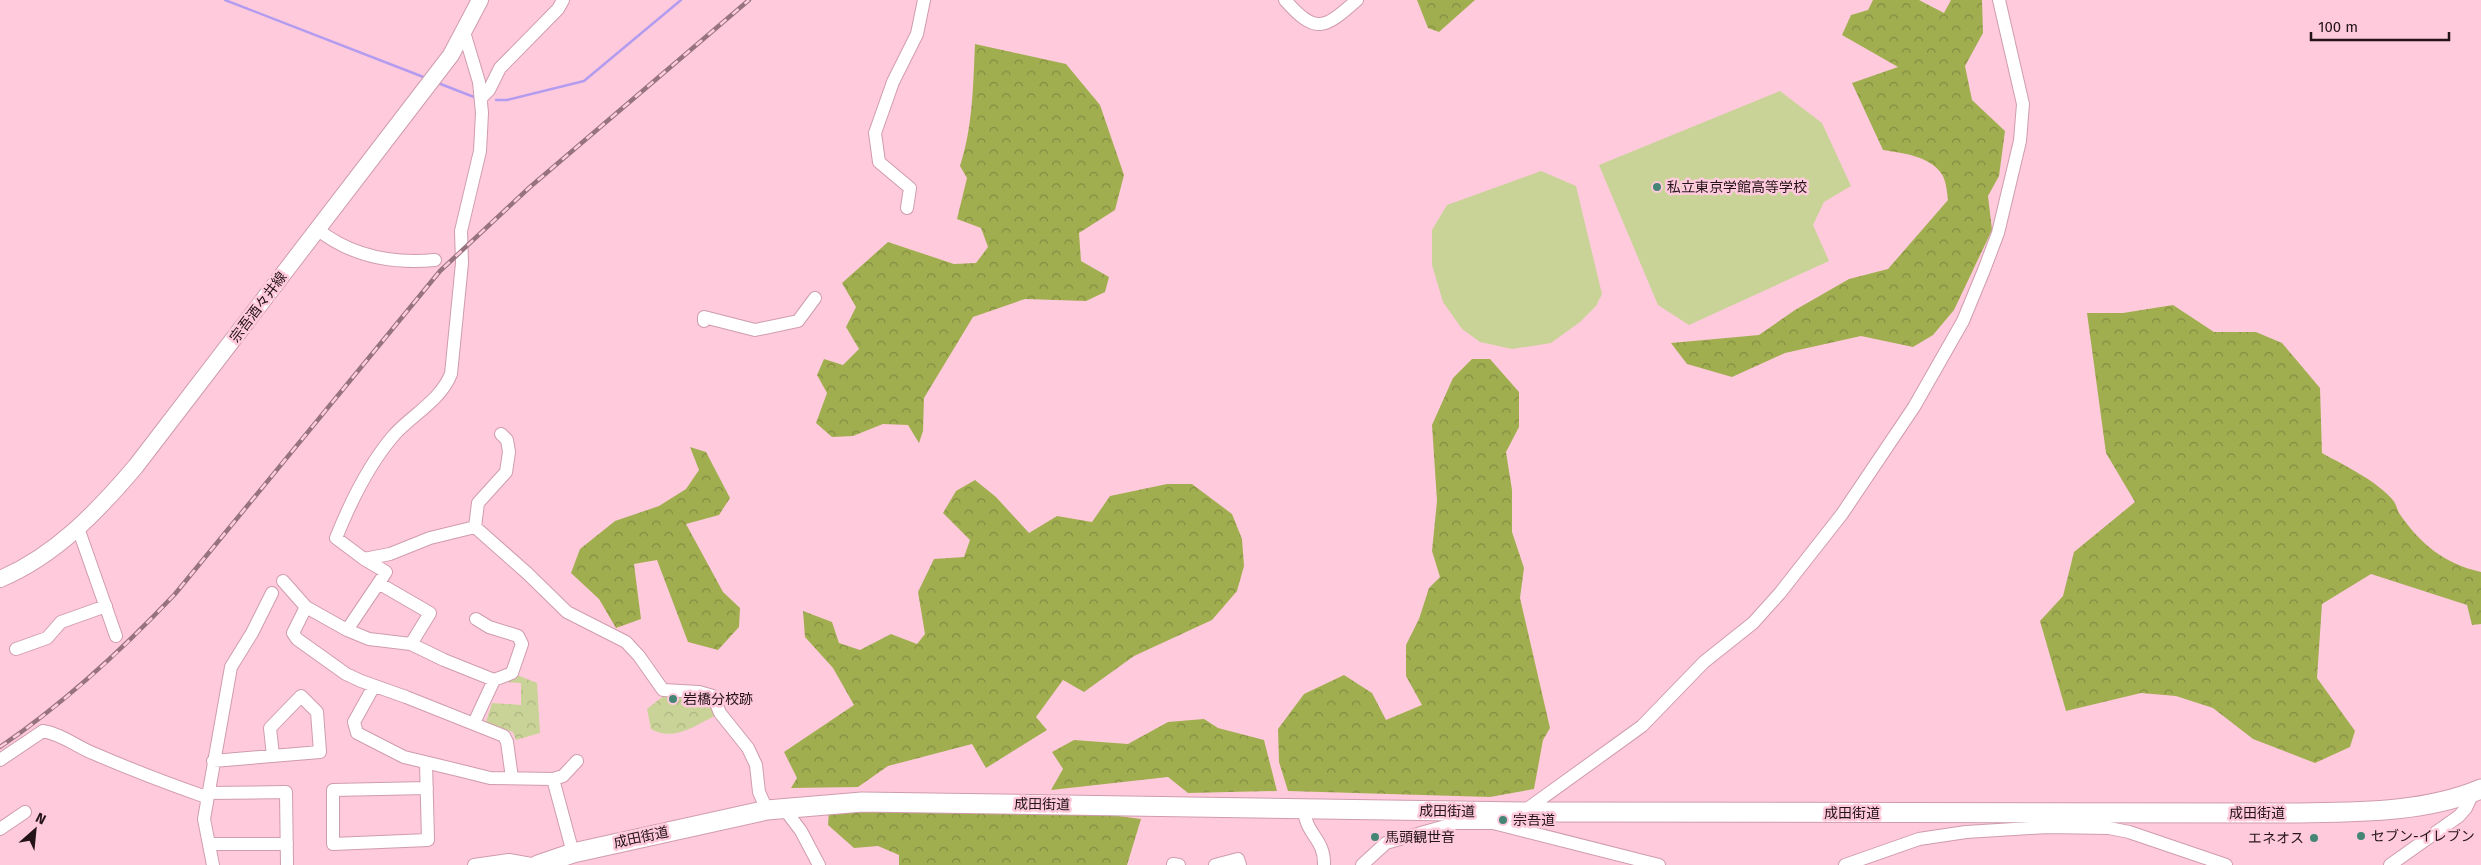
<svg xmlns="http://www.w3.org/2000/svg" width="2481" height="865" viewBox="0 0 2481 865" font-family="'Fira Sans','Noto Sans JP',sans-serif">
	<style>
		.forest { fill: url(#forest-crowns) }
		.park { fill: url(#park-crowns) }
		.pitch { fill: #c9d397 }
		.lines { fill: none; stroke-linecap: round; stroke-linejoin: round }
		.stream { stroke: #b39cef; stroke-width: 2.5 }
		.minor-casing { stroke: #cf9cae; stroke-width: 14 }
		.major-casing { stroke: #cf9cae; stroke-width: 18 }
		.highway-casing { stroke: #cf9cae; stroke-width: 21 }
		.minor { stroke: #fff; stroke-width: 12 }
		.major { stroke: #fff; stroke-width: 16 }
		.highway { stroke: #fff; stroke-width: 19 }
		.rail-casing { stroke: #977380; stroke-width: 4.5 }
		.rail { stroke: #ffcadc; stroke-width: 2.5; stroke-dasharray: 8; stroke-linecap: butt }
		.poi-dot { fill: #448575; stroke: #ffcadc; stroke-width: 2 }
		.labels { text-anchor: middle; stroke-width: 5; stroke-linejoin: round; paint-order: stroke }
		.poi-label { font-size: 14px; fill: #25131a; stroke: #ffcadc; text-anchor: start }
		.street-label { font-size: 14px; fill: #25131a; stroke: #ffcadc }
	</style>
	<defs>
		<pattern id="forest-crowns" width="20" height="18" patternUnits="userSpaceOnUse" patternTransform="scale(1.25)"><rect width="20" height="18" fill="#a1ae50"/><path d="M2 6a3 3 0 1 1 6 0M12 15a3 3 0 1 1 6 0" fill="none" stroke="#838c42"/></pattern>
		<pattern id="park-crowns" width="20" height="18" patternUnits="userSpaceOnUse" patternTransform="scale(1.25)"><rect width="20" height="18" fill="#c9d397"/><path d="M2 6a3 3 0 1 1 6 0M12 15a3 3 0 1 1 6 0" fill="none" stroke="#acb482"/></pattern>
	</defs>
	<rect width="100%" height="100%" fill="#ffcadc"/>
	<path class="forest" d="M1417,0H1475L1439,32L1428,28Z
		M1873,0H1919L1944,13L1951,0H1982L1983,33L1965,66L1972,100L2005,131L1999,176L1988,196L1992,230L1954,310L1933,335L1913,347L1861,336L1785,353L1732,377L1687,364L1671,343L1759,335L1795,310L1849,279L1888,269L1948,200C1947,192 1946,179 1941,173C1929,156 1902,153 1883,150L1852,83L1898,67L1842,35L1851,15L1868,10Z
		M975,44L1066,64L1100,105L1124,175L1115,210L1079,233L1081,261L1109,277L1105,292L1086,301L1025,299L973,317L924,398L923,431L919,443L908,425L883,424L853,436L832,437L816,423L827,393L817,375L824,359L843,365L859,349L846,327L856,307L842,283L888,242L954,264L976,263L988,247L981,228L957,219L967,178L960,166C973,126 973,86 975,44Z
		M2173,305L2214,332H2256L2282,343L2320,388L2322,453C2345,466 2374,479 2392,499C2396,503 2397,509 2399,513C2420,544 2445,564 2481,572V624L2472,625L2467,605L2371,574L2322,604L2317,678L2355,731L2350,747L2315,763L2253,739L2213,708L2176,696L2141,693L2066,711L2040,621L2063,596L2074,552L2135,502L2106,453L2087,313H2123Z
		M1472,359H1490L1519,392V427L1506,452L1512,490V532L1524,568L1520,598L1550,728L1543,740L1534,789L1490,797L1288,791L1279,762L1278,729L1304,694L1344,675L1372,693L1386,720L1422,705L1406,676V645L1419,619L1429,588L1440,577L1432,551L1437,501L1432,425L1453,378Z
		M690,447L706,452L730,498L719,515L686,524L723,592L740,608L739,627L718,650L688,642L657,560L634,564L641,619L616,628L599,599L571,573L580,549L615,521L659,506L686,489L699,470Z
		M975,480L996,497L1029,533L1057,516L1092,522L1110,496L1167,484H1192L1232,514L1242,539L1244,566L1237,591L1212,620L1134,656L1084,692L1063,680L1036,717L1047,730L986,768L972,744L888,766L858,787L791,788L797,778L784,752L854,705L833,668L805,637L803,611L832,622L839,643L860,650L891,634L917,644L925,634L918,592L934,559L964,557L970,540L943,513L956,491Z
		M1204,719L1218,728L1264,740L1277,791L1188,793L1168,777L1051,790L1063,769L1052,752L1074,740L1128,744L1168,722Z
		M1073,810L1141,819L1127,865H899V855L878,846L854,848L828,825L829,811Z"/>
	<path class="park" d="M517,675L537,683L540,733L516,740L513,732L486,722L492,703L521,705V683L504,682Z
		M665,695L707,702L716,715C695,726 673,742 651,729L647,709Z"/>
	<path class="pitch" d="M1780,91L1822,123L1851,186L1824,202L1813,225L1829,261L1689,325L1658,305L1599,165Z
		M1541,171L1576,186L1602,294L1596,306L1580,322L1551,343L1512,349L1480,342L1462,329L1443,302L1432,265V230L1447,205Z"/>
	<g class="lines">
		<path class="stream" d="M225,0L426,78
			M438,83L474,97
			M496,100H507L584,81L681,0"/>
		<g class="minor-casing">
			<path id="minor" d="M1285,0C1316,35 1324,29 1357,0
				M464,32L479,82L482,113L480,151L461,231L462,263L451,374C440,401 413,414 394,435C369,464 350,503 336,538L364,559L390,554L430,538L475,527L527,573L567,612L626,642L639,656L663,690L699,692L713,696L720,713L748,748L756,765L759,792L767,810
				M482,97L489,90L500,68L558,9L563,0
				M907,208L910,188L879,162L875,133L893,82L917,34L924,0
				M317,229C352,257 392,264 435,260
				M704,321V317L755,330L798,321L815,298
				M475,527L478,503L506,472L509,452L507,440L501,434
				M78,528L116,636
				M283,581L306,607L347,630L369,639L411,644L444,660L494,680
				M380,584L430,613L411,644
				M306,607L293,633L297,639L346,674L361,681L406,697L504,736L507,742L512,778
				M347,630L386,572L364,559
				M16,649L47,638L61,622L106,606
				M374,686L354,722L357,733L404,757L466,772L490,778L553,779L563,776L577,761
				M474,723L494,680L512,673L522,644L518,636L489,627L476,619
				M0,760L43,731C62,734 77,747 95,754C132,770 169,784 206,797
				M213,761L320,752L317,712L301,696L270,728L273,756
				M426,763L428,840L333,844V790L427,788
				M553,779L573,853
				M207,793L286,792L287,865
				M783,807L801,831L819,865
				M1304,808C1305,835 1325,838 1324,865
				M1523,812L1642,726L1704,662L1753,623L1780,593L1842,514L1914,407L1963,321L1984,270L1998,233L2020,141L2023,104L1999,0
				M0,829L25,812
				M209,844H287
				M1173,864L1179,865
				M213,865L204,819L231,667L252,633L272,593
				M474,865L509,860L537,865
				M1215,865L1238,859L1240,865
				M1362,865L1386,843L1456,823H1493L1659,865
				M1845,865L1919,839L1966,832L2047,827L2109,828L2129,832L2226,865
				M2390,865L2459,816L2466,808L2473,793"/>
		</g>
		<g class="major-casing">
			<path id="major" d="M0,579C55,556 98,511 136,466L451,55L480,0"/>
		</g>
		<g class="highway-casing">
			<path id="highway" d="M538,865L573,853L767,810L862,802L1523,812L2296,813C2357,812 2424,813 2481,789"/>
		</g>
		<use href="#minor" class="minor"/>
		<use href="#major" class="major"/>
		<use href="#highway" class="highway"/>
		<g class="rail-casing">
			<path id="rail" d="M0,747C66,702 121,651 175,594L440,271L530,187L749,0"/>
		</g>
		<use href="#rail" class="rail"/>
	</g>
	<g class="poi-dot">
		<circle cx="1657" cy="187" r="5"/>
		<circle cx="673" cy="699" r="5"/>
		<circle cx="1503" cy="820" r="5"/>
		<circle cx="2361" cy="836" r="5"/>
		<circle cx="1375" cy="837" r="5"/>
		<circle cx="2314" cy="838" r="5"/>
	</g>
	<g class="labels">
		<g class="poi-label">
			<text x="1667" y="192">私立東京学館高等学校</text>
			<text x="683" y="704">岩橋分校跡</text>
			<text x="1513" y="825">宗吾道</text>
			<text x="2371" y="841">セブン-イレブン</text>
			<text x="1385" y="842">馬頭観世音</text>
			<text x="2304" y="843" text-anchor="end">エネオス</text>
		</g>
		<g class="street-label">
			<text transform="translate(258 307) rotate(-53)" y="5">宗吾酒々井線</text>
			<text transform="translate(1042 804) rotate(1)" y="5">成田街道</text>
			<text transform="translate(1447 811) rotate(1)" y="5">成田街道</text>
			<text x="1852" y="818">成田街道</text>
			<text x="2257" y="818">成田街道</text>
			<text transform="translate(641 837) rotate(-12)" y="5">成田街道</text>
		</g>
	</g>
	<g transform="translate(35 830) rotate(27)" stroke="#ffcadc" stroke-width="4" paint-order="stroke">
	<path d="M0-4L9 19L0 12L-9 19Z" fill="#25131a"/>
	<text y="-8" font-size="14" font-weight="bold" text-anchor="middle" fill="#25131a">N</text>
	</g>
	<path d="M2311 32v8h138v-8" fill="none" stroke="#25131a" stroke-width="2.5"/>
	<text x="2318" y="32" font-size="15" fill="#25131a" stroke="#ffcadc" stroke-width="4" paint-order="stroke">100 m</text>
</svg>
